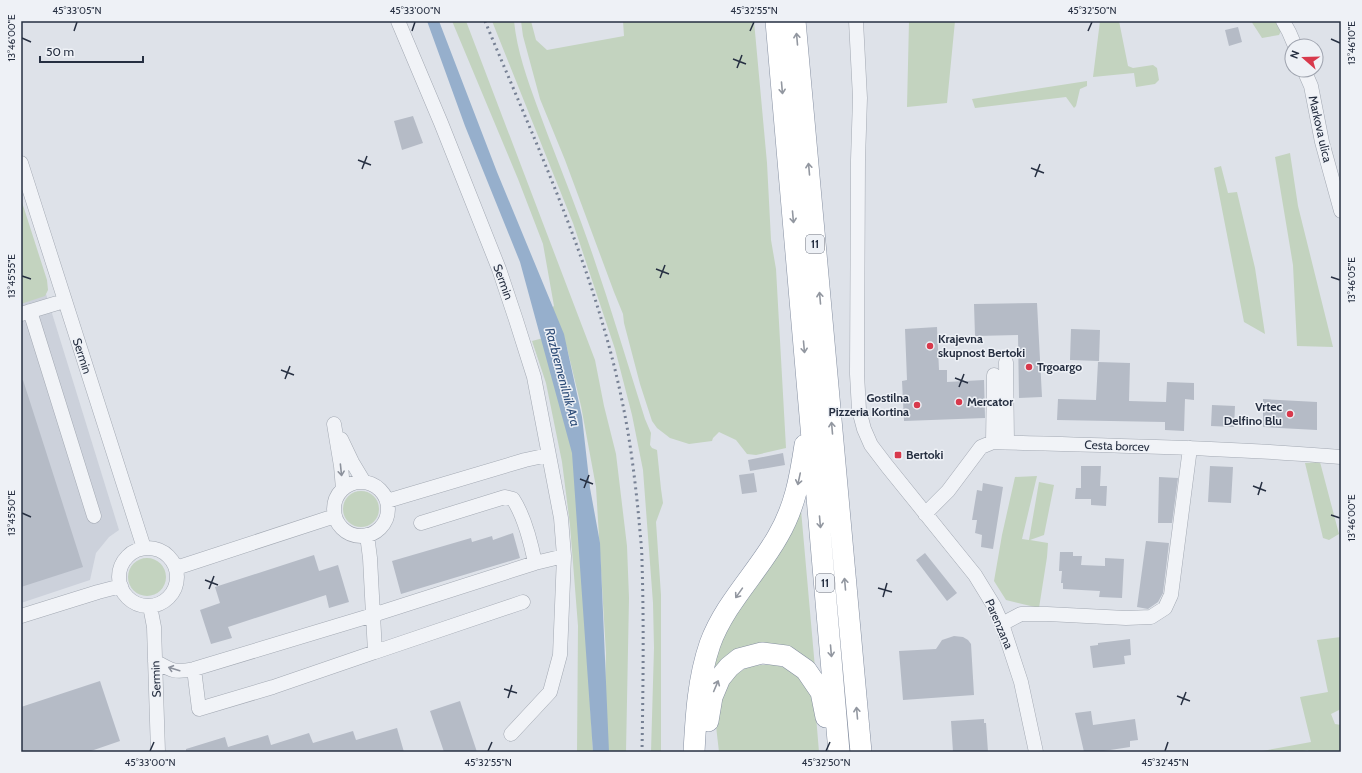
<svg xmlns="http://www.w3.org/2000/svg" width="1362" height="773" viewBox="0 0 1362 773" font-family="Cabin,sans-serif">
	<style>
		.built { fill: #ccd1db }
		.green { fill: #c3d3bf }
		.water { fill: #96afcc }
		.building { fill: #b5bbc6 }
		.lines { fill: none; stroke-linecap: round; stroke-linejoin: round }
		.minor-casing { stroke: #a3a9b3; stroke-width: 15 }
		.highway-casing { stroke: #858fa1; stroke-width: 22 }
		.minor { stroke: #f1f3f7; stroke-width: 14 }
		.highway { stroke: #fff; stroke-width: 21 }
		.rail { stroke: #778194; stroke-width: 3; stroke-dasharray: 2 4; stroke-linecap: butt }
		.oneway { stroke: #9297a0 }
		.oneway2 { stroke: #8c919c }
		.ticks { fill: none; stroke: #262f41; stroke-width: 1.5 }
		.poi-dot { fill: #d8394c; stroke: #eef1f6; stroke-width: 1.5 }
		.labels { text-anchor: middle; stroke-width: 3; stroke-linejoin: round; paint-order: stroke }
		.shield { fill: #eef1f6; stroke: #626977; stroke-width: 1 }
		.shield-label { font-size: 11px; font-weight: bold; fill: #262f41 }
		.street-label { font-size: 12px; fill: #262f41; stroke: #eef1f6 }
		.poi-label { font-size: 12px; font-weight: bold; fill: #262f41; stroke: #eef1f6; text-anchor: start }
		.water-label { font-size: 13px; font-style: italic; fill: #2d4c78; stroke: #eef1f6 }
		.neatline { fill: none; stroke: #262f41; stroke-width: 1.5 }
		.ticks-label { font-size: 10px; text-anchor: middle; fill: #262f41 }
	</style>
	<rect width="100%" height="100%" fill="#dee2e9"/>
	<path class="built" d="M21,213L119,530L109,537L96,553L90,580L21,603Z"/>
	<path class="green" d="M452,21H466L595,360L604,406L616,454L627,546L629,598L626,752H606L604,726L606,653L596,487L581,406L567,348L550,309L554,306L543,244L518,179Z
		M492,21H514C517,51 527,78 537,106C551,145 567,183 581,222C605,287 624,353 645,419L651,433L650,445L652,448L657,450L661,489L663,503L656,522L661,595V752H651L654,648L653,603L643,470L632,415L615,349L573,223Z
		M521,21H531L536,40L547,50L624,36L623,21H754L767,163L771,240L776,269L786,448L756,455L747,454L736,440L719,432L713,438L712,441L689,444L670,438L657,428L652,421L640,384L624,323L623,314L614,292L565,160L540,99L523,36Z
		M909,21H955L947,103L907,107Z
		M1100,21H1119L1128,66L1133,68L1153,65L1157,68L1159,80L1155,84L1136,87L1134,73L1093,77Z
		M1251,21H1276L1281,31L1279,35L1262,38Z
		M1087,81V86L1080,89L1076,106L1074,108L1066,97L975,108L972,99Z
		M1290,153L1298,206L1333,347L1297,346L1293,265L1275,157Z
		M1221,166L1228,193L1237,192L1255,268L1265,334L1244,322L1214,168Z
		M21,199L47,280L48,290L45,296L21,304Z
		M547,337L570,420L591,676L590,701L593,752H577L578,626L570,525L562,462L546,383L532,341Z
		M1320,462L1339,534L1329,540L1323,538L1305,463Z
		M1037,476L1022,539L1029,540L1039,482L1054,485L1044,535L1030,540L1048,543L1047,557L1039,608L1006,600L994,581L1002,535L1015,477Z
		M343 509a18 18 0 1 1 36 0a18 18 0 1 1-36 0Z
		M801,510L815,668L769,644L709,680L723,632Z
		M128 577a19 19 0 1 1 38 0a19 19 0 1 1-38 0Z
		M1341,637V709L1331,714L1335,724L1341,725V752H1309L1308,750L1298,752H1257L1311,742L1300,697L1328,692L1317,640Z
		M773,664L791,670L804,681L815,704L819,752H719L716,726L720,695L735,675L749,666Z"/>
	<path class="water" d="M427,21H439L497,172L564,334L582,417L590,488L600,543L609,752H593L572,453L520,262L465,126Z"/>
	<path class="building" d="M1238,27L1242,42L1229,46L1225,30Z
		M413,116L423,143L402,150L394,121Z
		M1037,303L1042,397L1019,398L1018,335L975,336L974,304Z
		M937,327L939,370H947V382L984,380L985,418L904,421L902,381L907,380L905,329Z
		M1071,329L1100,330L1099,361L1070,360Z
		M1098,362L1130,363L1129,401L1166,402L1167,382L1194,383V400L1185,399L1184,431L1165,430V422L1057,420L1058,399L1096,400Z
		M23,380L83,567L21,587V381Z
		M1263,399L1317,402V430L1263,427Z
		M1212,405L1235,406L1234,427L1211,426Z
		M783,453L785,465L750,471L748,460Z
		M1081,466H1101L1100,486H1107L1106,506L1091,505V499H1075L1076,488H1081Z
		M1210,466L1233,467L1231,503L1208,502Z
		M754,473L757,492L742,494L739,475Z
		M1159,477L1178,478L1172,523H1158Z
		M983,483L1003,487L993,549L981,547L982,535L975,533L977,520H972L977,490L982,491Z
		M513,533L520,558L401,594L392,561L471,538L472,542L492,536L493,540Z
		M1146,541L1169,543L1163,593L1158,602L1148,609L1137,607Z
		M1060,552H1073V556H1082L1081,565L1105,566V558L1124,559L1122,598L1099,597L1100,591L1063,589V583H1061L1062,571H1059Z
		M925,553L957,593L947,601L916,560Z
		M314,555L319,571L338,565L349,602L329,608L326,595L228,627L232,638L211,644L200,610L220,603L215,587Z
		M954,636L963,637L968,640L971,644L974,695L903,700L899,651L936,649L942,640Z
		M1130,639L1131,655L1124,656L1125,664L1093,668L1090,646L1098,645V643Z
		M100,681L120,741L88,752H21V707Z
		M460,701L477,752H444L430,711Z
		M1091,711L1093,725L1135,719L1138,740L1130,741V747L1097,752H1084L1075,713Z
		M984,719V723H986L988,752H953L951,721Z
		M397,728L404,752H186V749L225,737L228,747L268,735L271,745L309,733L313,743L353,731L356,740Z"/>
	<g class="lines">
		<g class="minor-casing">
			<path id="minor" d="M398,21L441,123L499,269L516,320L534,377L561,518L564,556L560,655L550,692L511,734
				M856,21L860,98L858,160L857,374L859,410L864,429L871,445L887,466L975,575L994,606L1002,624L1021,682L1036,752
				M1283,21L1289,32L1295,46
				M1304,70L1311,86L1322,142L1341,211
				M21,163L144,548
				M30,311L94,516
				M21,314L64,301
				M1006,362L1007,442
				M334,424L341,466L343,489
				M341,439L352,462L364,482
				M993,442L994,375
				M334 509a27 27 0 1 1 54 0a27 27 0 1 1-54 0Z
				M387,501L525,460L548,455
				M925,514L948,491L981,447L993,442C1109,446 1225,447 1341,457
				M421,523L505,497L513,499C524,516 531,543 535,563
				M119 577a29 29 0 1 1 58 0a29 29 0 1 1-58 0Z
				M176,568L335,516
				M150,606L154,627L158,752
				M21,616L98,592L121,586
				M1002,624L1021,614H1047L1126,618L1151,617L1165,608L1171,595L1190,448
				M375,652L523,602
				M155,661C172,671 175,673 194,669L373,615L370,558L367,535
				M194,669L199,709L273,687L375,652L373,615L535,563L564,556"/>
		</g>
		<g class="highway-casing">
			<path id="highway" d="M776,21L839,752
				M795,21L861,752
				M708,721L712,697L720,678L729,667L739,659L762,653L786,656L806,670L821,692L826,717
				M694,752C696,715 698,679 710,644C725,603 758,572 778,536C795,507 800,478 805,445"/>
		</g>
		<use href="#minor" class="minor"/>
		<use href="#highway" class="highway"/>
		<path class="rail" d="M485,21C535,142 594,267 621,396C630,437 635,479 639,520C640,534 642,548 642,562C644,625 643,689 642,752"/>
	</g>
	<defs><path id="oneway-shaft" d="M-6 0H5M1.5-3L5.5 0L1.5 3" fill="none" stroke-width="1.6" stroke-linecap="round" stroke-linejoin="round"/></defs>
	<g class="oneway">
		<use href="#oneway-shaft" transform="translate(797 39) rotate(-95)"/>
		<use href="#oneway-shaft" transform="translate(782 88) rotate(85)"/>
		<use href="#oneway-shaft" transform="translate(809 169) rotate(-95)"/>
		<use href="#oneway-shaft" transform="translate(793 217) rotate(85)"/>
		<use href="#oneway-shaft" transform="translate(820 298) rotate(-95)"/>
		<use href="#oneway-shaft" transform="translate(804 347) rotate(85)"/>
		<use href="#oneway-shaft" transform="translate(832 428) rotate(-95)"/>
		<use href="#oneway-shaft" transform="translate(799 479) rotate(102)"/>
		<use href="#oneway-shaft" transform="translate(820 522) rotate(85)"/>
		<use href="#oneway-shaft" transform="translate(845 584) rotate(-95)"/>
		<use href="#oneway-shaft" transform="translate(739 593) rotate(125)"/>
		<use href="#oneway-shaft" transform="translate(831 651) rotate(85)"/>
		<use href="#oneway-shaft" transform="translate(716 686) rotate(-67)"/>
		<use href="#oneway-shaft" transform="translate(857 713) rotate(-95)"/>
	</g>
	<g class="oneway2">
		<use href="#oneway-shaft" transform="translate(341 470) rotate(84)"/>
		<use href="#oneway-shaft" transform="translate(174 669) rotate(-163)"/>
	</g>
	<path class="ticks" d="M74,31L77,22M412,31L415,22M750,31L754,22M1088,31L1092,22M22,38L31,42M1331,39L1340,43M733,59L746,64M737,68L742,55M358,160L371,165M1031,168L1044,173M362,169L367,156M1035,177L1040,164M656,269L669,274M22,276L31,279M1331,277L1340,280M660,278L665,265M281,370L294,375M955,378L968,383M285,379L290,366M959,387L964,374M580,479L593,484M1253,486L1266,491M584,488L589,475M1258,495L1262,482M22,513L31,517M1331,515L1340,518M205,580L218,585M878,588L892,592M209,589L214,576M883,597L887,583M504,689L517,693M1177,696L1190,701M508,698L512,685M1181,705L1186,692M150,751L154,742M488,751L492,742M826,751L830,742M1165,751L1168,742"/>
	<g class="poi-dot">
		<circle cx="930" cy="346" r="4"/>
		<circle cx="1029" cy="367" r="4"/>
		<circle cx="959" cy="402" r="4"/>
		<circle cx="917" cy="405" r="4"/>
		<circle cx="1290" cy="414" r="4"/>
		<rect x="894" y="451" width="8" height="8" rx="2"/>
	</g>
	<g class="labels">
		<g class="shield">
			<rect x="806" y="235" width="18" height="18" rx="3"/>
			<rect x="816" y="574" width="18" height="18" rx="3"/>
		</g>
		<g class="shield-label">
			<text x="815" y="248">11</text>
			<text x="825" y="587">11</text>
		</g>
		<g class="street-label">
			<text transform="translate(1320 129) rotate(77)" y="4">Markova ulica</text>
			<text transform="translate(503 282) rotate(70)" y="4">Sermin</text>
			<text transform="translate(82 356) rotate(72)" y="4">Sermin</text>
			<text transform="translate(1117 446) rotate(2)" y="4">Cesta borcev</text>
			<text transform="translate(999 624) rotate(67)" y="4">Parenzana</text>
			<text transform="translate(156 679) rotate(-92)" y="4">Sermin</text>
		</g>
		<g class="poi-label">
			<text x="938" y="343">Krajevna<tspan x="938" dy="14">skupnost Bertoki</tspan></text>
			<text x="1037" y="371">Trgoargo</text>
			<text x="909" y="402" text-anchor="end">Gostilna<tspan x="909" dy="14">Pizzeria Kortina</tspan></text>
			<text x="967" y="406">Mercator</text>
			<text x="1282" y="411" text-anchor="end">Vrtec<tspan x="1282" dy="14">Delfino Blu</tspan></text>
			<text x="906" y="459">Bertoki</text>
		</g>
		<g class="water-label">
			<text transform="translate(563 377) rotate(75)" y="5">Razbremenilnik Ara</text>
		</g>
	</g>
	<rect width="1362" height="773" fill="none" stroke="#eef1f6" stroke-width="44"/>
	<g transform="translate(1304 58) rotate(290)"><circle r="19" fill="#eef1f6" stroke="#9ea3ae"/>
	<path d="M0-3L7 15L0 10L-7 15Z" fill="#d8394c"/>
	<text y="-6" font-size="11" font-weight="bold" text-anchor="middle" fill="#262f41">N</text>
	</g>
	<path d="M40 56v6h103v-6" fill="none" stroke="#262f41" stroke-width="2"/>
	<text x="46" y="56" font-size="12" fill="#262f41" stroke="#eef1f6" stroke-width="3" paint-order="stroke">50 m</text>
	<rect x="22" y="22" width="1318" height="729" class="neatline"/>
	<g class="ticks-label">
		<text x="77" y="14">45°33'05"N</text>
		<text x="415" y="14">45°33'00"N</text>
		<text x="754" y="14">45°32'55"N</text>
		<text x="1092" y="14">45°32'50"N</text>
		<text transform="translate(11 38) rotate(-90)" y="4">13°46'00"E</text>
		<text transform="translate(1351 43) rotate(-90)" y="4">13°46'10"E</text>
		<text transform="translate(11 276) rotate(-90)" y="4">13°45'55"E</text>
		<text transform="translate(1351 280) rotate(-90)" y="4">13°46'05"E</text>
		<text transform="translate(11 513) rotate(-90)" y="4">13°45'50"E</text>
		<text transform="translate(1351 518) rotate(-90)" y="4">13°46'00"E</text>
		<text x="150" y="766">45°33'00"N</text>
		<text x="488" y="766">45°32'55"N</text>
		<text x="826" y="766">45°32'50"N</text>
		<text x="1165" y="766">45°32'45"N</text>
	</g>
</svg>
